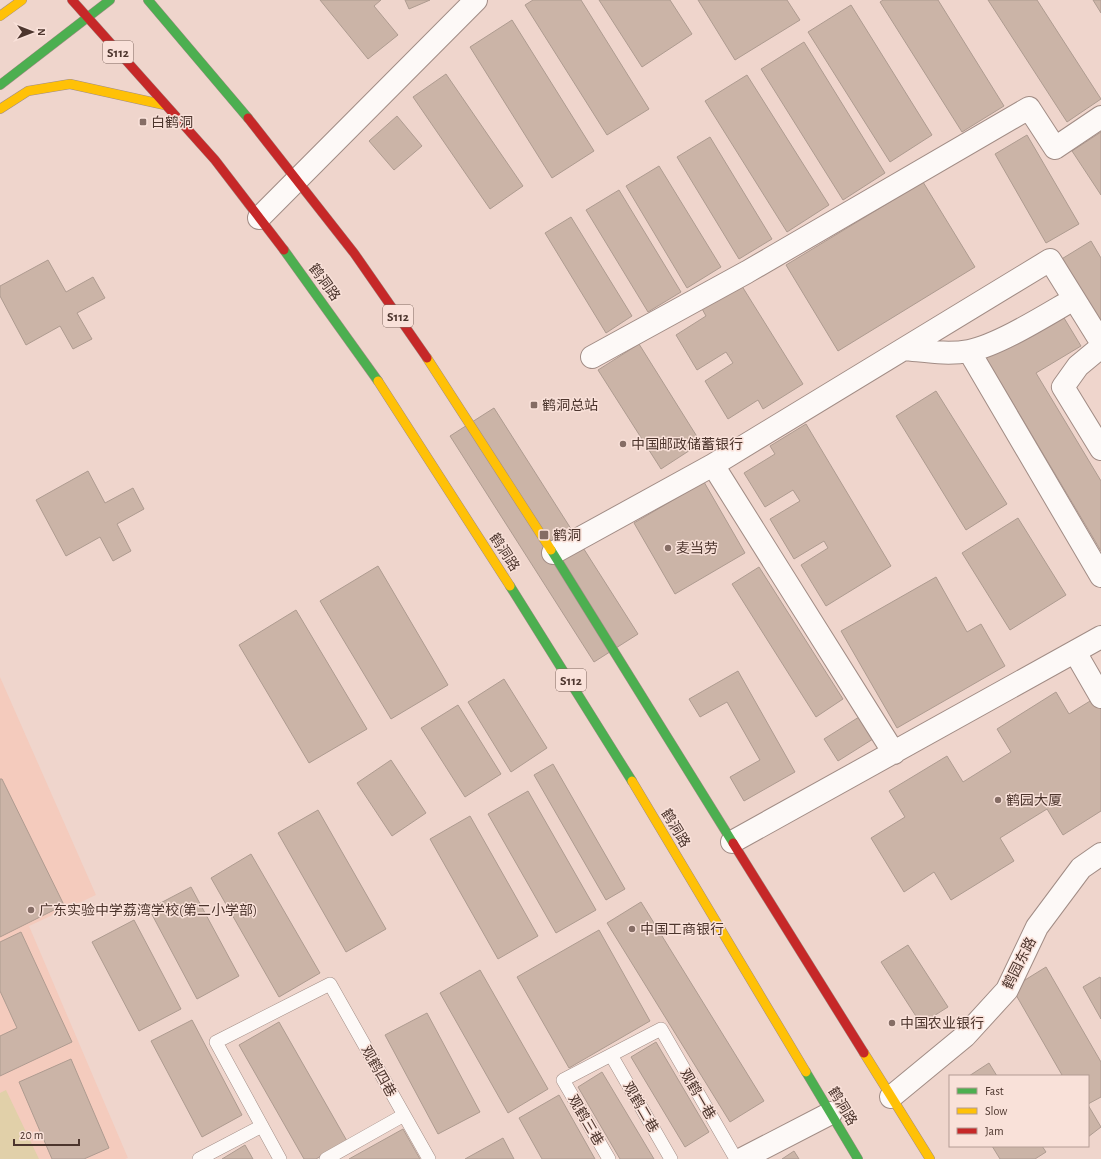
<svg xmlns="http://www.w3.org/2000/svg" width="1101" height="1159" viewBox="0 0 1101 1159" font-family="'Alegreya Sans','Noto Sans SC',sans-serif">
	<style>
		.built { fill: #f4cbbd }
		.green { fill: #e1d0a9 }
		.building { fill: #cbb4a7; stroke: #ae9b90 }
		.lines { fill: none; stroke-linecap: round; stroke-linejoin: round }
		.lane-casing { stroke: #a18c85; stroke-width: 14 }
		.street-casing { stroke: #a18c85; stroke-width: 24 }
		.fast-casing { stroke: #a18c85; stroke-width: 10 }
		.slow-casing { stroke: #a18c85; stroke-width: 10 }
		.jam-casing { stroke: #a18c85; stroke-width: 10 }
		.lane { stroke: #fdf9f7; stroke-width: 13 }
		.street { stroke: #fdf9f7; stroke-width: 22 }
		.fast { stroke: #4caf50; stroke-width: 9 }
		.slow { stroke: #ffc107; stroke-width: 9 }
		.jam { stroke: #c62828; stroke-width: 9 }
		.poi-dot { fill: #856d65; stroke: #f9e1d9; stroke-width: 1.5 }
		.labels { text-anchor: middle; stroke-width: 3; stroke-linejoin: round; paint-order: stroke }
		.shield { fill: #f9e1d9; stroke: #806961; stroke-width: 1 }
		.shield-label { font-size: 13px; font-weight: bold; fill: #4c352d }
		.poi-label { font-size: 14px; fill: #4c352d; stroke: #f9e1d9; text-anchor: start }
		.street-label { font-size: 14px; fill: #4c352d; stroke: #f9e1d9 }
	</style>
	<rect width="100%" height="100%" fill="#efd5cc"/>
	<path class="built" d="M0,677L96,895L29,926L128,1158L125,1159H0Z"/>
	<path class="green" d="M6,1090L39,1159H0V1093Z"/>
	<path class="building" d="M320,0H381L374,6L398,35L368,59Z
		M405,0H430L409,9Z
		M533,0H581L649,109L607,135L525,5Z
		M599,0H670L692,34L642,67Z
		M698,0H787L800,20L735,60Z
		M883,0H938L1004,106L962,132L880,2Z
		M988,0H1037L1101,99L1067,122Z
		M1093,0H1101V13Z
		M851,5L932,135L890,162L808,32Z
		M512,20L594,151L552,178L470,47Z
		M804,42L885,173L843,200L761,69Z
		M446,74L523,186L490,209L413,97Z
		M747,75L829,205L787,232L705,101Z
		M397,116L422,146L394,170L369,141Z
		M1101,132V195L1072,151Z
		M1027,135L1079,224L1046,243L995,154Z
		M710,137L772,239L739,259L677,157Z
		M659,166L721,267L687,288L626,186Z
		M923,182L975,267L838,351L786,265Z
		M619,190L681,292L648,312L586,210Z
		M571,217L632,316L606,333L545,233Z
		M1091,241L1101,258V327L1060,260Z
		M48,260L66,292L93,277L105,298L77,313L92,339L73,349L60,326L26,345L0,296V286Z
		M740,283L803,384L763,409L758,400L728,419L705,381L733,363L726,352L697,370L676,335L706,316L701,307Z
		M1061,313L1081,346L1036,373L1101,481V551L986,358Z
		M639,344L701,443L661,469L598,370Z
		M936,391L1007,504L966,530L896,416Z
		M494,408L638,634L594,662L450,436Z
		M806,424L891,566L826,606L801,565L828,548L824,541L794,559L770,519L800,501L793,490L765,507L744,473L775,454L770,446Z
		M88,471L105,503L133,488L144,509L117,524L131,551L113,561L100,537L66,556L36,500Z
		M704,482L745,553L675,594L634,523Z
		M1018,518L1066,595L1010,630L962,553Z
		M378,566L448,685L391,719L320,601Z
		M759,567L843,699L816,717L732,584Z
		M936,577L967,632L981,624L1005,666L897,728L841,631Z
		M296,610L367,729L309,763L239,645Z
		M738,671L795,772L744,801L730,777L760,760L727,702L700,717L689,699Z
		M504,679L547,748L511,772L468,702Z
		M1056,692L1069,714L1095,698L1101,709V811L1063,835L1047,809L1000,838L1014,861L951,900L934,872L904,892L871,838L905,817L889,791L947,756L963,782L1011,752L997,729Z
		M458,705L501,774L465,797L421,728Z
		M859,717L873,739L838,761L824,739Z
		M391,760L426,813L392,836L357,783Z
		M553,764L625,889L606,900L534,775Z
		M0,779H2L64,905L0,937Z
		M528,791L596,910L556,933L488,814Z
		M318,810L386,929L346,952L278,833Z
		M470,816L538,936L498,959L430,839Z
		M251,854L320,973L279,997L211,878Z
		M191,887L239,976L197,999L149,909Z
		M641,902L764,1101L730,1122L607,923Z
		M134,920L181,1009L139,1031L92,942Z
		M599,930L650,1021L569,1068L517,977Z
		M21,932L72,1042L0,1076V1036L17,1028L0,991V942Z
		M908,945L948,1007L921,1024L881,962Z
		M1046,967L1101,1062V1097L1088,1104V1076H1060L1062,1075L1012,988Z
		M480,970L548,1089L508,1113L440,993Z
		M1100,977L1101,979V1019L1083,987Z
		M427,1013L480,1112L438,1134L385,1035Z
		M192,1020L242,1115L202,1137L151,1041Z
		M279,1022L347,1141L316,1159H304L239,1045Z
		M656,1042L709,1132L685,1147L631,1057Z
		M71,1059L109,1148L84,1159H52L19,1082Z
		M989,1063L997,1076H969Z
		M602,1072L654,1159H620L578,1087Z
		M559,1095L595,1159H542L519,1118Z
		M1088,1105L1101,1127L1088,1137Z
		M403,1129L420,1159H349Z
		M503,1138L514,1159H465Z
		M245,1145L253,1159H222Z
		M992,1146H1042L1046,1152L1035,1159H1000Z
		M794,1151L799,1159H782Z"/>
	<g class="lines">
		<g class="lane-casing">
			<path id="lane" d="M611,1055L671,1159
				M199,1159L262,1126
				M280,1159L216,1042L330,984L429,1159
				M326,1159L404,1115
				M609,1159L563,1080L661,1029L736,1159"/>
		</g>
		<g class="street-casing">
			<path id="street" d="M259,218L476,0
				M1101,347L1078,366L1063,387L1101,449
				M904,349C926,351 947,355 969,351C999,345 1046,315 1074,299
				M969,351L1101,576
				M592,357L747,272L1029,108L1055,148L1101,117
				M713,465L1050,260L1101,342
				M553,553L713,465L894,753
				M1075,652L1101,697
				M732,842L1101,637
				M891,1097L965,1036L1007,990L1037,927L1081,868L1101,854
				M742,1159L831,1113"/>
		</g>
		<g class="fast-casing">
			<path id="fast" d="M148,0L248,118
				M0,85L110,0
				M284,250L378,381
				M551,550L733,843
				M510,586L632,781
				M806,1072L858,1159"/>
		</g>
		<g class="slow-casing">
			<path id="slow" d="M0,16L22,0
				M0,109L28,91L70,84L165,105
				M427,358L551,550
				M378,381L510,586
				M632,781L806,1072
				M864,1053L930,1159"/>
		</g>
		<g class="jam-casing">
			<path id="jam" d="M72,0L215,160L284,250
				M248,118L354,253L427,358
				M733,843L864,1053"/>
		</g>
		<use href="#lane" class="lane"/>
		<use href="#street" class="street"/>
		<use href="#fast" class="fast"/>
		<use href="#slow" class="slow"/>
		<use href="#jam" class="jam"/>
	</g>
	<g class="poi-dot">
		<rect x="139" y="118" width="8" height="8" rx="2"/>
		<rect x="530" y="401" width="8" height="8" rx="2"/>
		<circle cx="623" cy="444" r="4"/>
		<rect x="539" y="530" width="10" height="10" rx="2"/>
		<circle cx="668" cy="548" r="4"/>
		<circle cx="998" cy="800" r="4"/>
		<circle cx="31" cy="910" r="4"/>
		<circle cx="632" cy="929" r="4"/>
		<circle cx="892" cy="1023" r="4"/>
	</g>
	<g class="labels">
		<g class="shield">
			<rect x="103" y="41" width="30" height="22" rx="3"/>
			<rect x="383" y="305" width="30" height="22" rx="3"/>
			<rect x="556" y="669" width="30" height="22" rx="3"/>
		</g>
		<g class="shield-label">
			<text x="118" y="57">S112</text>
			<text x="398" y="321">S112</text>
			<text x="571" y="685">S112</text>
		</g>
		<g class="poi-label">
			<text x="151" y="127">白鹤洞</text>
			<text x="542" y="410">鹤洞总站</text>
			<text x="631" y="449">中国邮政储蓄银行</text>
			<text x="553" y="540">鹤洞</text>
			<text x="676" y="553">麦当劳</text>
			<text x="1006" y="805">鹤园大厦</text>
			<text x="39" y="915">广东实验中学荔湾学校(第二小学部)</text>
			<text x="640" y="934">中国工商银行</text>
			<text x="900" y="1028">中国农业银行</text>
		</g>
		<g class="street-label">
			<text transform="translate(325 282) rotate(54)" y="5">鹤洞路</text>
			<text transform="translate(505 552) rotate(57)" y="5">鹤洞路</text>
			<text transform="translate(676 828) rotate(59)" y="5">鹤洞路</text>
			<text transform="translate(1019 963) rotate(-63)" y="5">鹤园东路</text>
			<text transform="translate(379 1071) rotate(61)" y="5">观鹤四巷</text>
			<text transform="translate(698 1094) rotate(60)" y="5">观鹤一巷</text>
			<text transform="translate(843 1106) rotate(59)" y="5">鹤洞路</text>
			<text transform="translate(641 1107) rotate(60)" y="5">观鹤二巷</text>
			<text transform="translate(586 1120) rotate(60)" y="5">观鹤三巷</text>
		</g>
	</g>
	<rect x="949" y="1075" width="140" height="72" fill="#f9e1d9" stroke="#b49c94"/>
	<rect x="957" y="1088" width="20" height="6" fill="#4caf50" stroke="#b49c94"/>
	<text x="985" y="1095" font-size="12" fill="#4c352d">Fast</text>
	<rect x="957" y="1108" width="20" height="6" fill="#ffc107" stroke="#b49c94"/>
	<text x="985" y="1115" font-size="12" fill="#4c352d">Slow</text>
	<rect x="957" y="1128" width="20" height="6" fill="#c62828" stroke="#b49c94"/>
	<text x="985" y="1135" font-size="12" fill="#4c352d">Jam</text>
	<g transform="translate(32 32) rotate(90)" stroke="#f9e1d9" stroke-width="3" paint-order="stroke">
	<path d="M0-3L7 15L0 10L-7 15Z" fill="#4c352d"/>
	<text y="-6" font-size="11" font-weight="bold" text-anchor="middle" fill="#4c352d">N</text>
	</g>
	<path d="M14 1139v6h65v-6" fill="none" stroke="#4c352d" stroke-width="2"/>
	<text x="20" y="1139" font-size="12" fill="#4c352d" stroke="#f9e1d9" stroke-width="3" paint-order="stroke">20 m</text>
</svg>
